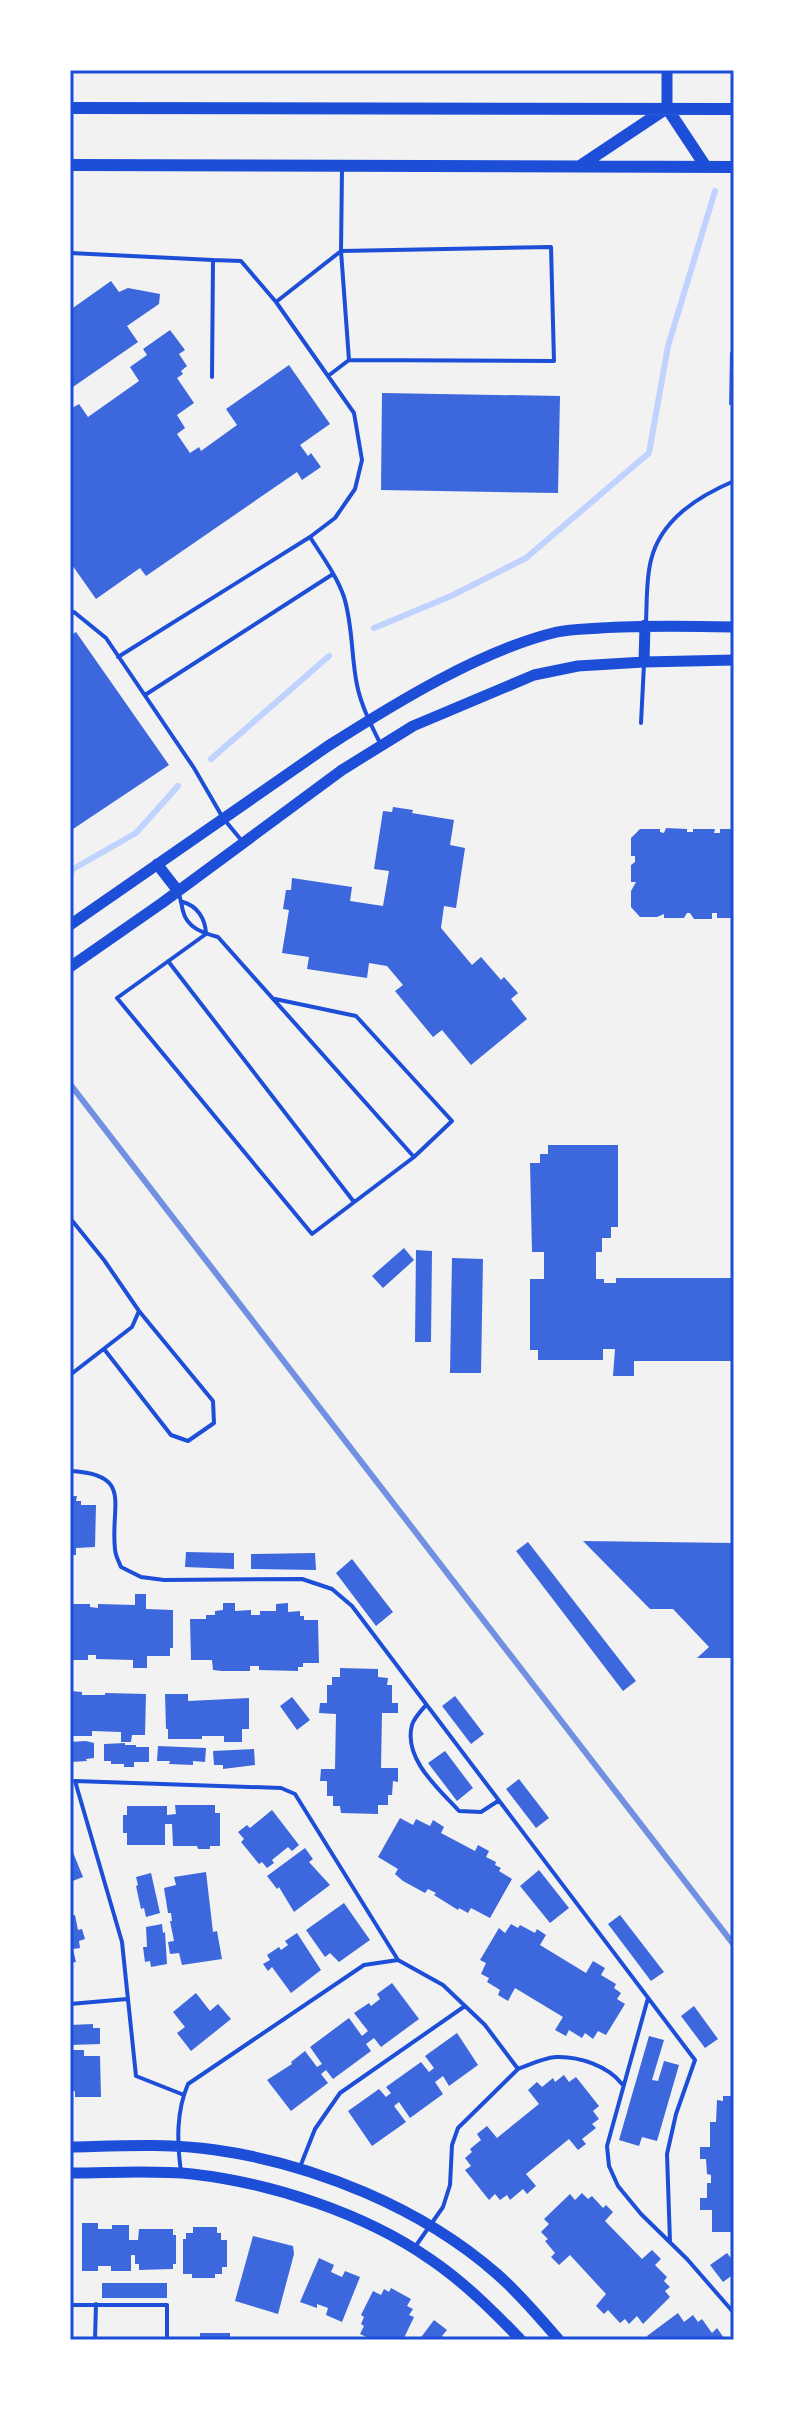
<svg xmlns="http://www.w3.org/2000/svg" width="804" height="2410" viewBox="0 0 804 2410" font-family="'PT Sans Narrow',sans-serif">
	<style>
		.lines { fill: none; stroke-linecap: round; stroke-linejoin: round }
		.stream { stroke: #bfd3fe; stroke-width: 6 }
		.building { fill: #3d67dc }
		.service { stroke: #1d4ed8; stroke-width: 4 }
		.tertiary { stroke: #1d4ed8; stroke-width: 11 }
		.secondary { stroke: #1d4ed8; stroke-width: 12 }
		.rail { stroke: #7290e2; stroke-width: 6 }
		.neatline { fill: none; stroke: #1d4ed8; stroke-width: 3 }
	</style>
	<rect width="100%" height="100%" fill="#f2f2f2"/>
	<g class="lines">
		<path class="stream" d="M374,628L451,596L526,558L649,453L668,346L715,191
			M211,759L329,656
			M70,876L73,869L136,833L178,786"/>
	</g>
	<path class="building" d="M111,281L119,292L128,288L160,294L159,304L127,326L138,342L70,389V310Z
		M170,330L185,350L179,354L187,366L181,371L183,374L177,378L194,403L177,415L185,428L177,434L190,453L199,447L201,451L237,425L226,409L289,365L330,424L300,445L308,456L311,453L321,467L302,480L297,472L146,576L140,568L96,599L70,562V405L72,408L79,404L88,417L139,381L130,367L147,355L143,349Z
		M730,352H734V405H729Z
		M382,393L560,396L558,493L381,490Z
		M76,632L169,765L70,831V636Z
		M393,807L413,810L412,813L454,820L450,845L465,848L456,908L444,906L441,928L472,965L481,957L501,980L504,977L518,993L511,999L527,1019L471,1065L442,1030L433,1037L395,991L403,985L387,966L369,963L367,978L307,969L309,957L282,953L289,910L283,909L286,890H291L292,878L352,887L350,901L383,906L389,871L374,869L383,811L392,812Z
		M666,828L687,829V832H693V829H715L714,833H720V829H734V918H717V913H712V919H694L690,913H687L684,918H664V914L657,917H640L631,907V891L636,882H631V865L635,862V856H631V838L640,829H660V832L664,833Z
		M548,1145H618V1227H611V1238H602V1252H596V1279H604V1283H616V1278H734V1361H634V1376H613L615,1349H603V1360H538V1350H530V1279H544V1252H532L530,1163H540V1154H548Z
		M404,1248L414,1260L383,1288L372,1276Z
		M416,1250L432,1251L431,1342H415Z
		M452,1258L483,1259L481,1373H450Z
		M70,1496H77L76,1501H81V1505H96L95,1547L76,1548V1555H70Z
		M583,1541L734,1543V1658H697L709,1647L673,1609H650Z
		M528,1542L636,1681L623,1691L516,1551Z
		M186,1552L234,1553V1569L185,1567Z
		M315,1553L316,1570L251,1569V1554Z
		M352,1559L393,1612L376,1626L336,1573Z
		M135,1594H146V1609L173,1610V1648H170V1656H147V1668H133V1660L96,1659V1655H88V1660H70V1604H90V1607L98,1608V1604L135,1605Z
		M223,1603H235V1611L251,1610V1615H260V1611H276V1604L288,1603V1612L300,1611V1616H304V1620H318L319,1663H303V1667H298V1671L259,1670V1666H250V1671H222L213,1670L212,1660H191L190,1619H206V1615H215V1611L223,1610Z
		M340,1668L378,1669V1677L388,1678L387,1685H392V1703H398V1713H382L381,1768H398V1782L393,1781L392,1795H388V1805H378V1814L341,1813L340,1806H333V1796H327V1781H320L321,1769H335L336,1714L319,1713L320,1703H327V1685H332V1677H340Z
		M70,1691L82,1692V1695H105V1693L146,1694L145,1735H132L131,1742H121V1732L92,1731V1736H70Z
		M165,1694H188V1701L249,1698V1729H242V1742H224V1736H202V1739H168V1729H166Z
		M455,1696L484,1734L471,1744L442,1706Z
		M292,1697L310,1720L297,1730L280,1706Z
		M86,1741L94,1743V1758L86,1759L87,1761L70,1762V1742Z
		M125,1743V1745H136V1747H149V1762H134V1767H124V1764H111V1761H104V1744Z
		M158,1746L206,1748L205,1762L193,1761V1765L169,1764L170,1761H157Z
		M254,1749L255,1765L223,1769V1765H214L213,1751Z
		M445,1751L473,1788L457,1801L428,1763Z
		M519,1779L549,1818L536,1828L506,1789Z
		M175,1805H215V1813H220V1846H210V1849H198L197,1846H173L172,1824H165V1845H127V1833H123V1815H127V1806H167V1815L176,1814Z
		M272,1810L299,1845L292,1851L288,1847L272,1860L274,1863L267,1868L262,1862L259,1864L241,1842L244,1839L238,1832L247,1825L250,1828Z
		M400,1818L413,1825L416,1819L430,1826L433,1820L444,1827L441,1833L475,1851L478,1845L489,1851L486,1857L496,1862L495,1865L501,1868L499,1871L512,1879L490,1918L471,1908L468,1913L459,1908L458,1910L434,1895L436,1893L428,1889L425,1893L403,1881L395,1874L398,1869L378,1857Z
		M70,1845L83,1877L70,1882Z
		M305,1848L313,1859L309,1862L330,1885L294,1912L279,1887L277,1889L267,1876Z
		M539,1870L569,1908L550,1923L520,1886Z
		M206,1872L213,1932L217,1931L222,1959L182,1965L179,1953L170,1954L168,1942L174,1941L170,1921H172L171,1913H168L164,1888L176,1885L174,1877Z
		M151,1873L160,1913L146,1917L144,1908L141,1909L136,1886L138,1885L136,1877Z
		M344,1903L370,1940L339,1962L330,1953L325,1957L306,1930Z
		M75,1915L78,1930L82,1929L85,1939L79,1941L80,1948L73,1949L76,1962L70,1963V1916Z
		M620,1915L664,1972L651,1981L608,1924Z
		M162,1924L163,1933L165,1932L167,1964L151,1967L150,1961L145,1962L143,1947H147L146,1927Z
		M511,1924L518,1928L520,1925L535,1933L537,1929L546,1935L540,1945L586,1973L593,1961L605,1968L601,1975L616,1984L614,1988L621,1993L617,1999L625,2004L606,2035L598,2031L593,2039L585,2033L582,2038L569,2030L566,2036L555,2030L563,2017L515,1988L508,2001L498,1995L500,1990L487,1982L489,1978L481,1974L486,1963L480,1960L499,1928L505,1933Z
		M297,1933L321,1970L291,1993L272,1967L268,1971L263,1964L270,1960L267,1955L279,1947L281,1950L288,1945L285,1941Z
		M392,1983L419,2019L381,2047L374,2038L366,2044L371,2051L333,2079L326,2070L321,2074L328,2083L291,2111L267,2080L292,2064L291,2062L305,2051L317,2067L322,2064L310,2047L349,2018L362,2036L368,2031L354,2013L369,2003L371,2006L380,1999L377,1994Z
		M196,1993L210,2011L218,2004L231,2019L191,2051L177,2033L185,2027L173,2012Z
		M694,2006L718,2039L705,2048L681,2016Z
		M93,2024V2028H100V2044L70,2045V2025Z
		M457,2033L478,2065L449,2086L443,2076L435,2082L443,2094L410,2118L399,2102L394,2106L406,2122L372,2146L348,2111L379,2089L386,2097L391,2093L386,2087L421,2062L429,2072L434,2068L425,2056Z
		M649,2036L664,2040L652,2080L658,2081L664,2061L679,2065L657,2141L642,2137L639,2146L619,2140Z
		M73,2050H84V2056H100L101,2097H75V2091H70V2054H73Z
		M564,2075L569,2082L576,2077L599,2106L593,2111L599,2119L592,2124L596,2128L582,2139L586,2144L578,2150L569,2139L526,2174L536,2186L527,2194L523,2189L510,2200L507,2195L500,2200L495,2194L489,2200L465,2170L471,2166L465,2158L472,2152L470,2149L481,2140L477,2134L487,2126L497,2138L539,2104L528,2090L537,2082L542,2087L553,2078L555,2082Z
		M723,2096H734V2232H712V2210H700V2198H707V2183H711V2175L707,2174L706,2159H700V2147H710V2122H716L717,2100L723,2101Z
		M582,2193L588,2199L592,2196L603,2208L606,2205L613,2212L605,2221L642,2259L652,2250L661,2259L655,2265L667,2277L664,2281L670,2287L665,2291L670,2297L643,2324L637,2316L629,2324L625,2319L620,2323L608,2310L604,2314L596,2306L606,2294L570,2255L559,2265L551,2257L555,2253L545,2241L548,2239L541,2232L549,2224L544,2219L570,2194L575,2200Z
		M82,2223H98V2229H112V2225H129V2240H138L139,2229H173V2235H176V2264H173V2269L139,2270V2264H135V2255H131V2271H111V2266H98V2271H82Z
		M193,2227H217V2233H221V2240H227V2267H222V2274H215V2278H192V2274H183V2239H186V2233H193Z
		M253,2236L293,2246L294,2254L278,2314L235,2301Z
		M727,2253L734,2262V2274L723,2282L710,2265Z
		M319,2258L334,2265L331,2272L342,2277L345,2271L360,2277L342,2322L326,2315L328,2308L317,2304V2308L300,2302Z
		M102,2283H167V2298H102Z
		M391,2288L411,2299L407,2306L413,2309L409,2315L414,2317L403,2340L394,2338L393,2340H373L360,2334L364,2326L361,2324L364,2317L361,2315L373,2291L381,2295L384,2289L389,2292Z
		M678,2313L684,2322L693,2315L698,2322L702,2319L712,2333L717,2328L724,2338L721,2340H650L647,2336Z
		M434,2320L447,2330L442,2336L447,2340H419Z
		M200,2333H230V2340H200Z"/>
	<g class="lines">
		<path class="service" d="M341,251L349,360
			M70,253L213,260L212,377
			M213,260L241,261L276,302L341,251
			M328,376L349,360L554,361L551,247L341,251L342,169
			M310,537C322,556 337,576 344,597C353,626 351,656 357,685C361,705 371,725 380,743
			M70,615L74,612L106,638L194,768L223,818L242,841
			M646,622C647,602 646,579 651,560C661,519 699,496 734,481
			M118,657L310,537L335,518L355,489L362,460L354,413L276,302
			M145,695L333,574
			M641,723L644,664
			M178,892C181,899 181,903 183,911C187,928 203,933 218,937L414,1157L312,1234L117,998L206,934
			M183,902C197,906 205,918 206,933
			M168,961L354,1202
			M275,999L356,1016L452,1121L414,1157
			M70,1218L104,1260L139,1311L132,1327L70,1375
			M104,1349L171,1435L188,1441L214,1423L213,1401L139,1311
			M70,1471C134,1474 110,1505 115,1549C115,1555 119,1562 121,1567L141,1577L164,1580L302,1579L332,1589L352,1606L695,2060L676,2114L667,2154L670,2242
			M426,1705C421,1711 414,1718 412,1725C403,1759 439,1789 459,1811L481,1812L498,1801
			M648,1998L607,2146L609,2166L618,2186L641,2214L687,2259L734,2313
			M70,2004L127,1999
			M518,2069C531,2064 543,2058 556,2057C579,2056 608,2066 622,2084
			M184,2095L136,2076L122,1942L75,1781L281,1788L295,1794L398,1960
			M300,2167L315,2129L340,2093L465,2006
			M181,2172C177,2142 176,2112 188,2084L364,1965L398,1960L443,1985L485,2025L518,2069L458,2128L452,2145L450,2185L443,2207L415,2247
			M70,2305H167V2340
			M95,2340L96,2304"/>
		<path class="tertiary" d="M667,70V108
			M644,662L645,625
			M157,864L178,891
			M70,925L328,746C394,704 481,650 557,632C570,629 586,629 600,628C645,625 689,626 734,627
			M70,967L162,903L342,770L413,726L534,675L578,666L644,662L734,660
			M70,2147C118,2146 168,2143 216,2150C314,2164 422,2208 497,2274C520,2294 539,2317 559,2340
			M70,2173C110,2173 152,2170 192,2174C271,2183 364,2213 430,2259C464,2282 493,2311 521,2340"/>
		<path class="secondary" d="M70,108L734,109
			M667,108L706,167
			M70,165L734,167
			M580,166L667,108"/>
		<path class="rail" d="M70,1084L734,1945"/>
	</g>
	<rect width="804" height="2410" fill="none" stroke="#ffffff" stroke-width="144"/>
	<rect x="72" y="72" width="660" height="2266" class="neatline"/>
</svg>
